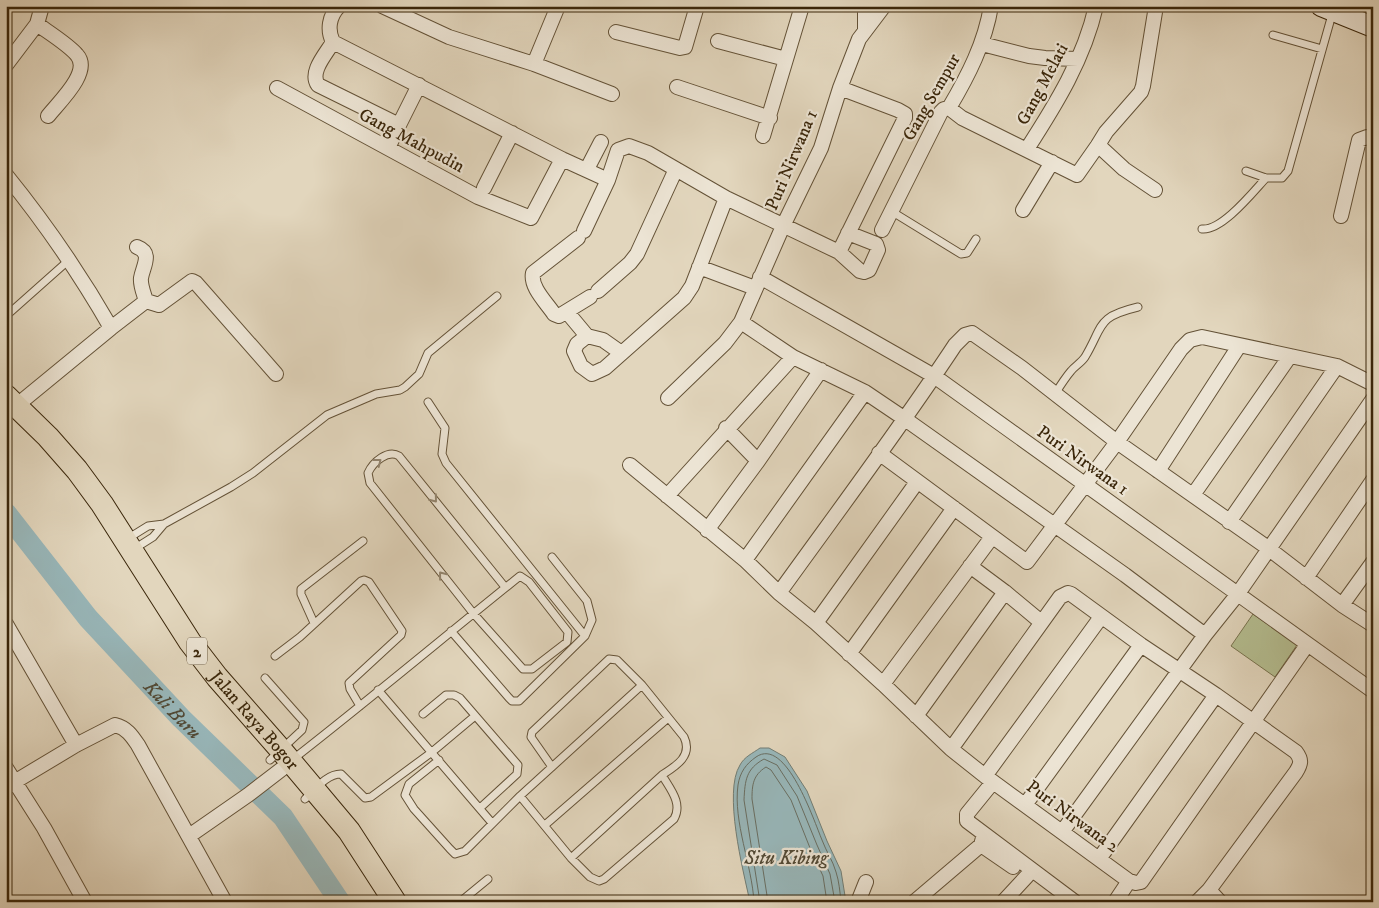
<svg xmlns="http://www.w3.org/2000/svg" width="1379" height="908" viewBox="0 0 1379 908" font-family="'IM FELL DW Pica',serif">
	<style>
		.green { fill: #b4bd90; stroke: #77724d }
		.water { fill: #98b7ba; stroke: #727d74 }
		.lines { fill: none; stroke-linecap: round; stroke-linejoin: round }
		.shore { stroke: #696e62; stroke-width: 1 }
		.river { stroke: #98b7ba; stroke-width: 21 }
		.service-casing { stroke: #645237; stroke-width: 9 }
		.minor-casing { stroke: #645237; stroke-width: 16 }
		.secondary-casing { stroke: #3a260a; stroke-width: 22 }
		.trunk-casing { stroke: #3a260a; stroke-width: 24 }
		.service { stroke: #ece4d4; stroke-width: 7 }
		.minor { stroke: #ece4d4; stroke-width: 14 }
		.secondary { stroke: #ece4d4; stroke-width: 20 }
		.trunk { stroke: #e2d6bd; stroke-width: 22 }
		.oneway { stroke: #93856f }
		.labels { text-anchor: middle; stroke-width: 4.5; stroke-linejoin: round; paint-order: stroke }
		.shield { fill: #ece4d4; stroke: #6f5f47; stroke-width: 1 }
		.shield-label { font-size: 16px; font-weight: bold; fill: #3a260a }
		.street-label { font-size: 18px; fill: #3a260a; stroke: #ece4d4 }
		.water-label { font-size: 19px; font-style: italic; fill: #524a36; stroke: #ece4d4 }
	</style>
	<rect width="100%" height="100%" fill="#e2d6bd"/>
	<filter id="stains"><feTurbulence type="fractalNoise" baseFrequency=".004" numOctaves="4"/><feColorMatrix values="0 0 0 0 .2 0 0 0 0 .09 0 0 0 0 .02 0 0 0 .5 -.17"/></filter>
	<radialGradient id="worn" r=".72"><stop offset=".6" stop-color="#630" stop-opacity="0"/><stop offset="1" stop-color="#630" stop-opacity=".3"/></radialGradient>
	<path class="green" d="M1253,614L1297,645L1275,677L1231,646Z"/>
	<path class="water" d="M760,748H769L785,757L807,791L827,841L841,871L846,902H750C743,870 723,792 740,765C744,757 753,753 760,748Z"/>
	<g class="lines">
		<path class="shore" d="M754,902C752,865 733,822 738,785C740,772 746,764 756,757C786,736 814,821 822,840C826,851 833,861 836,872C839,881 840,892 841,902
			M760,902L744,800C745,780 746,769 764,759L777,765L797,796L817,845L830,874L835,902
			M768,902L752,799C752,785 753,775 766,767L771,770L791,800L810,848L823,876L827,902"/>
		<path class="river" id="s1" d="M6,513L88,618L181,718L283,817L340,902"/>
		<g class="service-casing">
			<path id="service" d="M1273,35L1322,49
				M1246,171L1266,178H1282L1288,171L1333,11
				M891,211L961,254L967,253L976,239
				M1202,229C1222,231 1253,192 1266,178
				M6,316L69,260
				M1055,394C1060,386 1065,378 1071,371C1075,366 1081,363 1085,357C1104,325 1096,317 1138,307
				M428,402L445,428L442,454L446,463L585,636
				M127,539L148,526L164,524L231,487L253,473L327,415L376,394L400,390L405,387L419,374L428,353L497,296
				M134,549L153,537L164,524
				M314,623L301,594V589L363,541
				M451,631L509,698L512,701H519L585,636L592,620L587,601L552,557
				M275,656L300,637L361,581L364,580L369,582L402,631L401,635L349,683L350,689L360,706
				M265,678L304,722L302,730L270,760
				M378,690L492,823
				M423,714L446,695H454L460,698L518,765L517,774L480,808
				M292,760C369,700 444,637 520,576L529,582L568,632L567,642L532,669H523L473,613L374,488L370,483L368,473C373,462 388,449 399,456L505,587
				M439,760L409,784L405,795L414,809L450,849L455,854L465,851L520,796L642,685
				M552,767L531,737L532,732L609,659L617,660L642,685L684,737C693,756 676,766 662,775L571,858
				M520,796L571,858L590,877L599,881L604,879L674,819C683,803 670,789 662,775
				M305,799C315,790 326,774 341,774L365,798L371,797L432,752L475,716
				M545,825L668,718
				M460,902L488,879"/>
		</g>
		<g class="minor-casing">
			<path id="minor" d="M382,6L449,37L534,64L612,94
				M37,24C48,32 69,45 77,55C92,72 58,103 48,116
				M865,29V6
				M616,32L680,48L685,47L697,6
				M718,41L786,59
				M333,42C327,30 329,16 339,6
				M982,44L1029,56L1045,58L1078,59
				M534,64L558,6
				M6,65L37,24L42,6
				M419,85L399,125L318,85C309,72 326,54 333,42L562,159L608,180L618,150L629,146L648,153L726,198L839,252L905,118V114L898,110L840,88
				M677,87L770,118
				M277,88L478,197L531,218L562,159
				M949,108L962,118L1077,175L1098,145
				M763,136L802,6
				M388,148L399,125
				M1027,149C1056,104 1084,59 1096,6
				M587,169L601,142
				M6,175C45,223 80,274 111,328
				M484,188L512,133
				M1155,190L1124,169L1098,145L1106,132L1141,92L1143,86L1156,6
				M1023,210L1052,162
				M1341,216L1359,140L1367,137L1373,138
				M882,230L941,112L944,109L949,108C968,76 985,43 991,6
				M584,231L608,180
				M578,238L533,273C530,287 546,302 554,314L559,316L590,297
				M137,247C153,253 143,266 141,278C140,285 144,294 146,301
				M839,252L860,271L864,272L869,270L878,250L876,244L848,233
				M699,267L755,288
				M760,277L934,376L1373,691
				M598,291L630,263L637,254L676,169
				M567,312L587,336
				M741,322L793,357L865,392L905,419L1125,575L1205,635
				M587,336L577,344L574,351L581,366L592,374L605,368L684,298L692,286L726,198
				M587,336L603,340L620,352
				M668,398L725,343L741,322L783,226L821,148L840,88L859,39L884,6
				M16,406L111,328L146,301L159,305L192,281L196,283L276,374
				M726,428L758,461
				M879,453L1027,562L1117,442L1181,349L1190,340L1202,337L1337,366L1373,384
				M630,465L745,560L779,593L816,623L883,684L951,749L985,776L1129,881L1136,883L1141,882L1307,645
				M1158,471L1239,346
				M1193,495L1290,356
				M667,496L793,357
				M1229,522L1337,366
				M707,530L758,461L821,370
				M745,560L865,392
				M970,566L1005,592L1041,622
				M1306,578L1373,480
				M779,593C838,511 899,430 955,345L965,335L972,333L1022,368L1117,442L1268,548L1342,605L1373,625
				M1342,605L1373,562
				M816,623L917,482
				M6,624L76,745
				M849,654L954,508
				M883,684L992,537
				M916,716L1005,592
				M951,749L1060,597L1068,593L1071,594L1141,645L1216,695L1296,752C1302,760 1301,764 1296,772L1209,890L1220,902
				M6,768L44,828L85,902
				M985,776L1101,617
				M993,782L967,814V821L1075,902
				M6,787L76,745L115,725C127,728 132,736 138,745L225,902
				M1025,805L1141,645
				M1062,832L1205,635L1237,595L1373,399
				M984,834L981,845L1013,867
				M189,836L248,795L291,762
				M1099,859L1216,695
				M858,902L866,882
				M914,902L981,845
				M1003,902L1027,876
				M1115,902L1129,881
				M1197,902L1209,890"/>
		</g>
		<g class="secondary-casing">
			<path id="secondary" d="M1321,6L1373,27"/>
		</g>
		<g class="trunk-casing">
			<g id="trunk">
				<path id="s2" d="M6,396L48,437L77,470L102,504L190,642L217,677L281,750L349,831L395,902"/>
			</g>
		</g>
		<use href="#service" class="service"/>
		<use href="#minor" class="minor"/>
		<use href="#secondary" class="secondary"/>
		<use href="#trunk" class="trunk"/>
	</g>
	<defs><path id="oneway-chevron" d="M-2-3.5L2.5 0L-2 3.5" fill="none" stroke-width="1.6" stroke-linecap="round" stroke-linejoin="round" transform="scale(1.25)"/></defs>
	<g class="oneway">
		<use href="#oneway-chevron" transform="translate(378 462) rotate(-38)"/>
		<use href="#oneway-chevron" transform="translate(434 499) rotate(51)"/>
		<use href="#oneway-chevron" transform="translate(442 575) rotate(-128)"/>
	</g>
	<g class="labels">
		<rect class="shield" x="187" y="637.5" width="20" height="27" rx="4"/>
		<g class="shield-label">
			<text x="197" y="657">2</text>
		</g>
		<g class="street-label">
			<text transform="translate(1042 84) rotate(-62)" y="6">Gang Melati</text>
			<text transform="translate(931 97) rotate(-60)" y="6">Gang Sempur</text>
			<text transform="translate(412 140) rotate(28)" y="6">Gang Mahpudin</text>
			<text transform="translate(791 160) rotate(-67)" y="6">Puri Nirwana 1</text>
			<text transform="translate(1083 460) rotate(35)" y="6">Puri Nirwana 1</text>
			<text dy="6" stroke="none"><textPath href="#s2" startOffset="410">Jalan Raya Bogor</textPath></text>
			<text transform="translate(1073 816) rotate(36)" y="6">Puri Nirwana 2</text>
		</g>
		<g class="water-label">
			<text dy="7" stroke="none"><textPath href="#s1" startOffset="258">Kali Baru</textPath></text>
			<text x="786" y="864">Situ Kibing</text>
		</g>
	</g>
	<rect width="1379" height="908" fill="none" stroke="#e2d6bd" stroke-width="25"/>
	<rect x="8" y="8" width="1364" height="893" fill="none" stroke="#3a260a" stroke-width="2.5"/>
	<rect x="12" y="12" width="1354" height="883" fill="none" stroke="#3a260a"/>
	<rect width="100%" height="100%" filter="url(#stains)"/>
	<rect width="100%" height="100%" fill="url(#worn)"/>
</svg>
